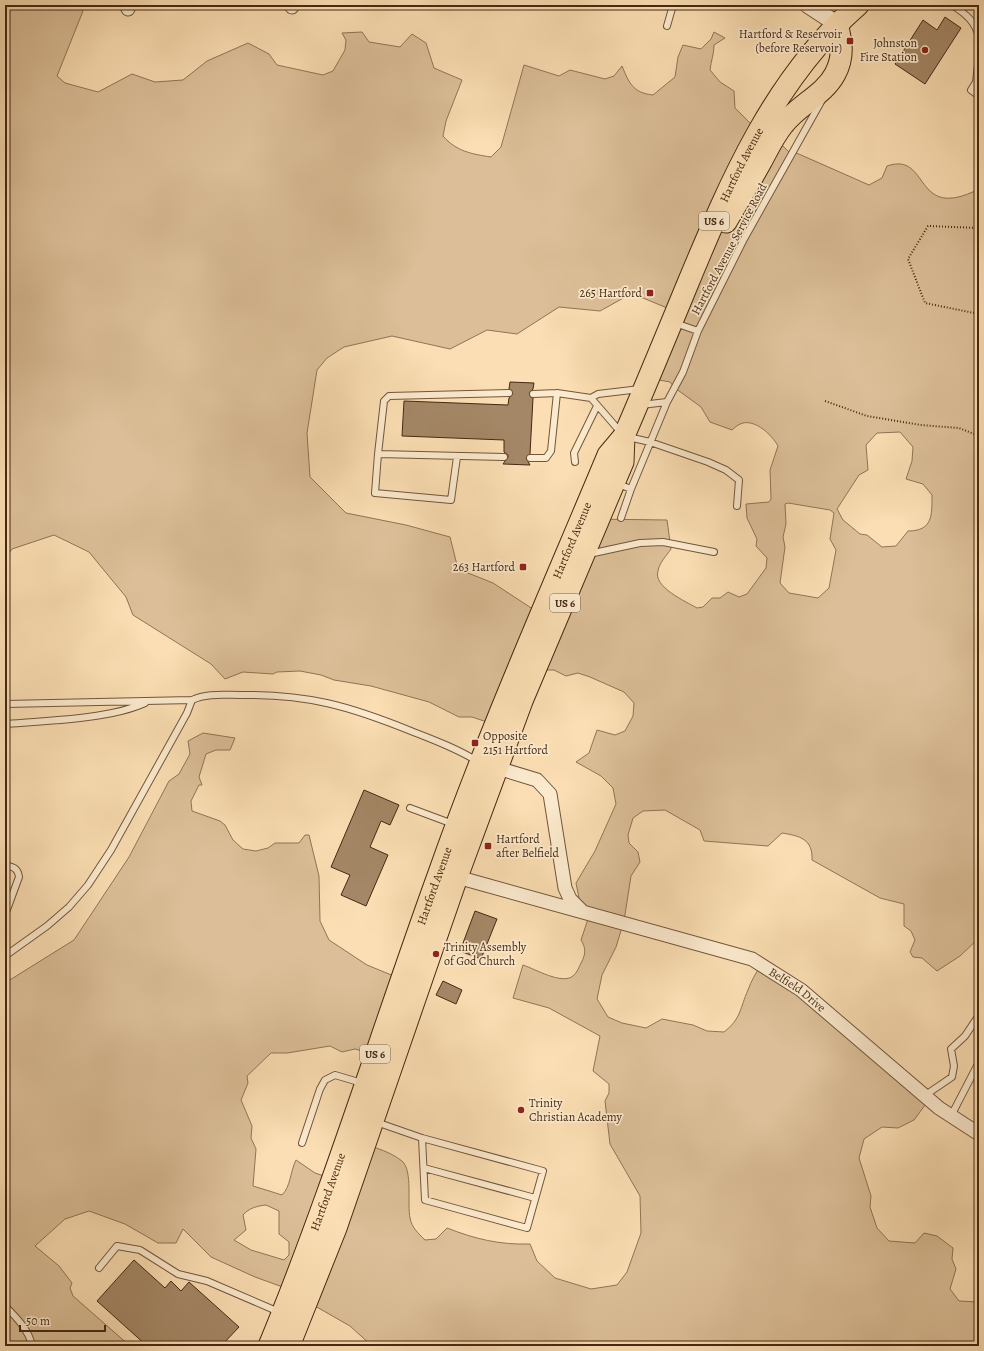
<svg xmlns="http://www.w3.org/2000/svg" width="984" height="1351" viewBox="0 0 984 1351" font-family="Alegreya,serif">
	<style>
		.green { fill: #dcbf98; stroke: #907456; fill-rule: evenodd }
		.building { fill: #a48766; stroke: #452913 }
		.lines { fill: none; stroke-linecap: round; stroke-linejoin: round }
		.service-casing { stroke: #72563b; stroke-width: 8 }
		.minor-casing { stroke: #72563b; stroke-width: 15 }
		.tertiary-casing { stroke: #72563b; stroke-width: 18 }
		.trunk-casing { stroke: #452913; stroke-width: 23 }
		.path { stroke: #452913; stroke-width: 2; stroke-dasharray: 1 2; stroke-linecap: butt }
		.service { stroke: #fceace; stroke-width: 6 }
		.minor { stroke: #fceace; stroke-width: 13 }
		.tertiary { stroke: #fceace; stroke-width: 16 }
		.trunk { stroke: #fbdeb3; stroke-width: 21 }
		.poi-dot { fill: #8f2418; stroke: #fceace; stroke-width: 1.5 }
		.labels { text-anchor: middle; stroke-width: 3.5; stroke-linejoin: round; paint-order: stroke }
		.shield { fill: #fceace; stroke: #7c634b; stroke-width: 1 }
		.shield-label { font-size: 11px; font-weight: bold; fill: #452913 }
		.poi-label { font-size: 12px; fill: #452913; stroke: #fceace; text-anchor: end }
		.street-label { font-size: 12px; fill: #452913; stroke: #fceace }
	</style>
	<rect width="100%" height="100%" fill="#fbdeb3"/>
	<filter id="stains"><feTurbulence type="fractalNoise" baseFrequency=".005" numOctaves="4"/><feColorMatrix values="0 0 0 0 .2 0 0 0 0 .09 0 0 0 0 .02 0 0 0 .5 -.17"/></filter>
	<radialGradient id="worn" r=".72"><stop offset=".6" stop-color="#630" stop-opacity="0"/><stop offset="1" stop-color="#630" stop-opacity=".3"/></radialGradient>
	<path class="green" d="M5,5H77L83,11L57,76L65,83L98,92L132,74L155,82L183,80L207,61L248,43L269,54L277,65L323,75L333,71L345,50L346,40L342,33L362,32L369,42L400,47L412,34L426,43L434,68L462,80L446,121L443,136C456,151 471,154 491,157L501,147L524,65L559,76L570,70L605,79L614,76L622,66C629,83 633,93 653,95L675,77L678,57L683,45L701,49L711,39L714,32L725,38L714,45C714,54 711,61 710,70L720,82L734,91L735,108L752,125L779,142L790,153L792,151L869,185L882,178L887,166C931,151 912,223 979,189V938L960,956L937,971L922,958L913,957L910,952L915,940L911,931L904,926V904L880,898L812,860C813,839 800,836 782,833L768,846L704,841L700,830L665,810L643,811L633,818L628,835L629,843L638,852L640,862L631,876L624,921L616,947L602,975L597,999L608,1017L622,1023L646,1028L662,1019L693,1025L707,1031L724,1032C741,1019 740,1008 748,990C751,981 756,973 761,965L928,1101L914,1120L898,1128L882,1127L864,1139L859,1158L871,1196L870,1207L877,1228L889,1241L915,1243L924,1233L937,1236L953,1248L952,1259L956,1269L950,1289L959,1301L979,1302V1346H372L350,1326L301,1298L291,1290L255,1277L211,1257L183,1229L176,1243H158L125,1224L89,1211L65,1219L35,1246L59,1266L72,1283L70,1288L73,1296L130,1346H5V983L74,940L129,857L169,781L179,774L190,754L188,741L203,733L235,738L230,750H216L206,754L199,777L202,785H199L191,801L192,811L220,821L225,825L233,840L243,849L256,851L268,848L275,843H299L305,835H309L319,876L320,921L329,940L367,965L406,981L379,1056L355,1049L342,1052L330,1046L287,1053H271L247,1076L248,1083L241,1100L252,1126L251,1138L256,1149L253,1186L282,1195C291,1186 290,1172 296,1160L315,1173L330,1178L349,1139C367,1146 387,1149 402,1161C413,1170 407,1205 410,1218C412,1228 418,1233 425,1240L436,1239L447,1228C475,1239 500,1245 530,1244L537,1261L555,1278L591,1289L617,1285L627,1272L641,1233L640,1196L610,1144L605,1101L609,1093V1084L593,1071L600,1036L549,1008L513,998L523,965C535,969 562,985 573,976C577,973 579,967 581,963C586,954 586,948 581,940L589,916L580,903L576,883L595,851L616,804L613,788L601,776L576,762L589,753L597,730L615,735L625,731L633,716L634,703L624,692L590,677L578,673L566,676L554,670H547L531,663L504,724L484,721L472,717H459L429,702L371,686L334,680L321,675L300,671L277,672L273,674L243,672L225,679L211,664L133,615L126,597L89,552L54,535L12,549L5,559ZM627,296L643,298L672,310L659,380L670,382L675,388L701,407L710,422L732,430C735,427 739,424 743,423C756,420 772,435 778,446L770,470L771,499L769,502L746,504L747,518L757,539L756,546L767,558L766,568L747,594L739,597L728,592L720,598H712L703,607L697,608C685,601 653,587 658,571C659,563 667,555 671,549L667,520L591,519L545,617L493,583L458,569L450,537L406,525L346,513L310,477L307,433L317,370L327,358L344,347L392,336L450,349L487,330L517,334L559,307L600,311ZM900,432L913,447L912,461L906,479L923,484L932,495C932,515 933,531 908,531L896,546L882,547L867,535L860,534L843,520L837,509L859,475L868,470L866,445L877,433ZM788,503L830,510L834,513L830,539L836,550L829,588L818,598L789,593L780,583L785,547L783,537L786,524L785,504ZM266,1205L279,1211V1234L289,1242V1255L284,1260L251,1250L234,1240L246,1230L243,1215C249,1208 257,1206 266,1205Z"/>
	<path class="building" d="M945,17L961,28L925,84L895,64L923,20L937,30Z
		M510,382L534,383L533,389L529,394L533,398L530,454L526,458L530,465L503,464L508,457V455L504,452V440L402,436L404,401L508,405L509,398L513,393L509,389Z
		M364,790L399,805L390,825L381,821L370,847L388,855L366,906L341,895L350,875L331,867Z
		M475,911L497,919L481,959L460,951Z
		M443,981L462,990L456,1004L436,995Z
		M134,1260L165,1288L171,1281L181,1291L189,1282L239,1327L221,1346H147L97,1301Z"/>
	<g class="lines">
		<g class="service-casing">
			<path id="service" d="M952,5C966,14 976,22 979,38
				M667,26L673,5
				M979,57L976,82L971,90L979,96
				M675,323L698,331
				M533,394L557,393L591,398L598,394L640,389
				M591,398L624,436L650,442L708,462L726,470L739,480L737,506
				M641,405L667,402L683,372L698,331L744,239L822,100
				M378,454L375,493L451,500L457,457
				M504,457L378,454L384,401L389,396L509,393
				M530,458H546L551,451L557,393
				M575,462L574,453L597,406
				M618,484L631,489L667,402
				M621,518L631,489
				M589,554L640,543L663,542L714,552
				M192,700C207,693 223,695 240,695C308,694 349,706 411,731C434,740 456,748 477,761
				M5,704L192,700L187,713L111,850L88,885L69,907L47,926L5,956
				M5,724C45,721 110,719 145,703
				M410,808L453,824
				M5,865C13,867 18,868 19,877L5,915
				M924,1096L952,1077L954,1066L951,1049L965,1036L979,1015
				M951,1116L979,1062
				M376,1122L422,1138L543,1171L527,1228L425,1200L422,1138
				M302,1143L320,1089L325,1080L335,1075L362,1083
				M424,1168L535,1198
				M99,1268L117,1246L140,1250L178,1274L207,1281L279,1312
				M5,1306C16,1317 29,1330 32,1346"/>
		</g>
		<g class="minor-casing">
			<g id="minor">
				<path d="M291,5L292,7"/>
				<path d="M128,9L129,5"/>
				<path d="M491,766L537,780L550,794L565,888L570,899L581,910"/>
				<path id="s1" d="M457,877L752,959L801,990L939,1108L979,1134"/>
			</g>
		</g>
		<g class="tertiary-casing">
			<path id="tertiary" d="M808,5L837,24"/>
		</g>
		<g class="trunk-casing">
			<g id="trunk">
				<path d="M726,222C738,202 750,182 761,162C768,149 774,136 783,125C798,105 824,95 835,74C844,57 842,42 837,24"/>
				<path id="s2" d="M269,1346C333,1191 382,1030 439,873C489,731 550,594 608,455L624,436C646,385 667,334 688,283C730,182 774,78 858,5"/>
				<path d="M289,1346L336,1228L457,877L522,701L623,462L624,436"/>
			</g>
		</g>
		<path class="path" d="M979,228L928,226L908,259L925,303L979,314
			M825,401L867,416L921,425L959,428L979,436"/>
		<use href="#service" class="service"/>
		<use href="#minor" class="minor"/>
		<use href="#tertiary" class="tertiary"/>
		<use href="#trunk" class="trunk"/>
	</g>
	<g class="poi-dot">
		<rect x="846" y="37" width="8" height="8" rx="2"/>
		<circle cx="925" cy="50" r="4"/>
		<rect x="646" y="289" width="8" height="8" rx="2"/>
		<rect x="519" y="563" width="8" height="8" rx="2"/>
		<rect x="471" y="739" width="8" height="8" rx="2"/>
		<rect x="484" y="842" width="8" height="8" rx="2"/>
		<circle cx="436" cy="954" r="4"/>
		<circle cx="521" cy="1110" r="4"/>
	</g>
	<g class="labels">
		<g class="shield">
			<rect x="699" y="212" width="30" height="18" rx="3"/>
			<rect x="550" y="594" width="30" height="18" rx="3"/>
			<rect x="360" y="1045" width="30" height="18" rx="3"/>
		</g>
		<g class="shield-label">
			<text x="714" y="225">US 6</text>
			<text x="565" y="607">US 6</text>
			<text x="375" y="1058">US 6</text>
		</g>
		<g class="poi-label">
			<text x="842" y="38">Hartford &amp; Reservoir<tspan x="842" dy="14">(before Reservoir)</tspan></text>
			<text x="917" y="47">Johnston<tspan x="917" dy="14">Fire Station</tspan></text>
			<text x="642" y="297">265 Hartford</text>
			<text x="515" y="571">263 Hartford</text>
			<text x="483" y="740" text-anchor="start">Opposite<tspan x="483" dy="14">2151 Hartford</tspan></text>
			<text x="496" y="843" text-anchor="start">Hartford<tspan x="496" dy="14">after Belfield</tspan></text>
			<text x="444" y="951" text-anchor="start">Trinity Assembly<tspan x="444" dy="14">of God Church</tspan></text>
			<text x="529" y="1107" text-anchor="start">Trinity<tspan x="529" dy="14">Christian Academy</tspan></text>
		</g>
		<g class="street-label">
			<text dy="4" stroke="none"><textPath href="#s2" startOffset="1274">Hartford Avenue</textPath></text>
			<text transform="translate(729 249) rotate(-62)" y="4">Hartford Avenue Service Road</text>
			<text dy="4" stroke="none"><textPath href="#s2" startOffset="861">Hartford Avenue</textPath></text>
			<text dy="4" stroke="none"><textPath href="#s2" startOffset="489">Hartford Avenue</textPath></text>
			<text dy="4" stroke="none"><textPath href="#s1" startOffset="361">Belfield Drive</textPath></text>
			<text dy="4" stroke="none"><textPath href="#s2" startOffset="165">Hartford Avenue</textPath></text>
		</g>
	</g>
	<rect width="984" height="1351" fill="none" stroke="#fbdeb3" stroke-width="20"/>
	<rect x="6" y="6" width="972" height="1339" fill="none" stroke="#452913" stroke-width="2"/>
	<rect x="10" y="10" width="964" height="1331" fill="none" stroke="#452913"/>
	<path d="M20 1325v6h85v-6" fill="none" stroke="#452913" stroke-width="2"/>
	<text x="26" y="1325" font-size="12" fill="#452913" stroke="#fceace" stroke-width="3" paint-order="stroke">50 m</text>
	<rect width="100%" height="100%" filter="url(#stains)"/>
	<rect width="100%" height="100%" fill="url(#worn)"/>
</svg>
